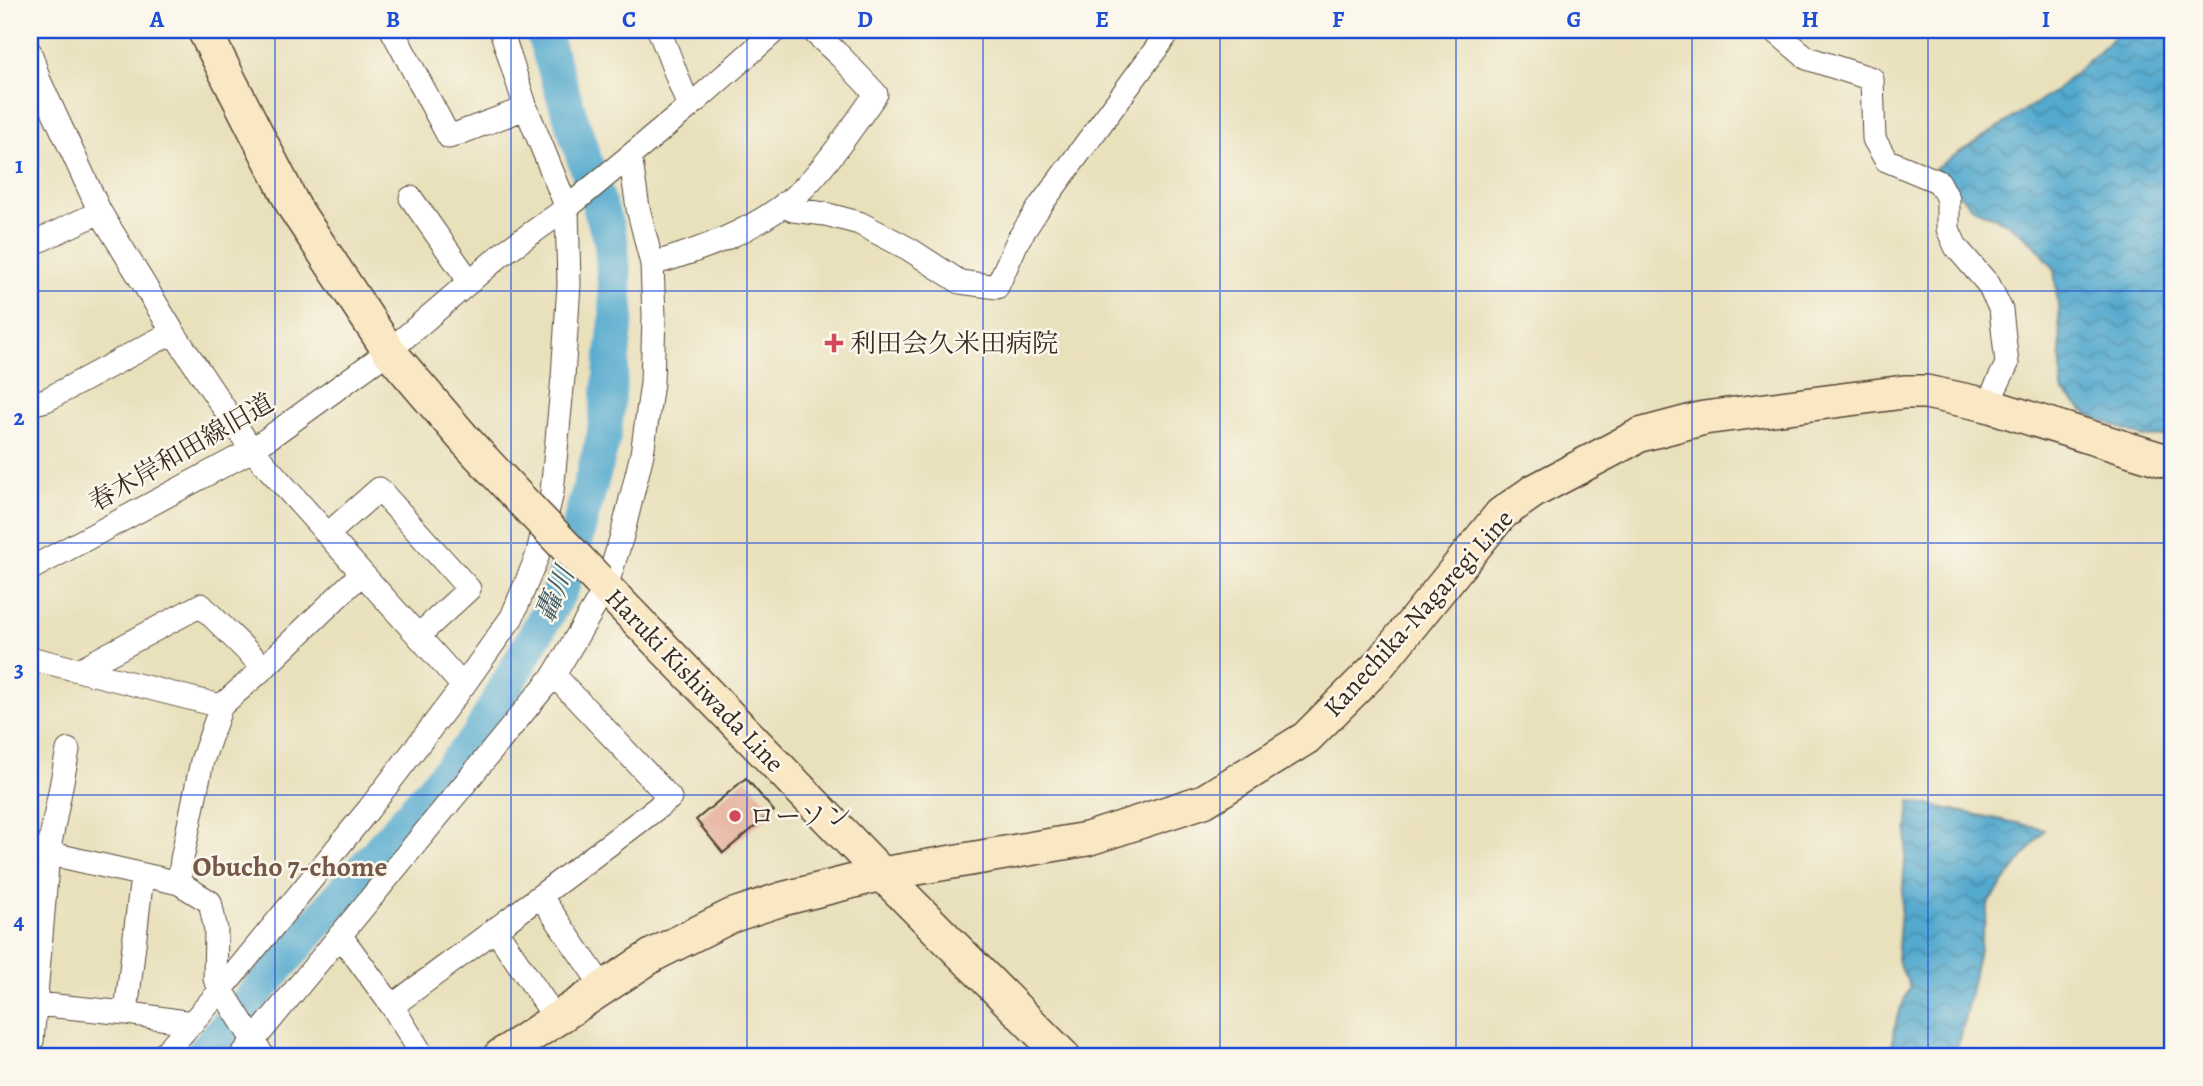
<svg xmlns="http://www.w3.org/2000/svg" width="2203" height="1086" viewBox="0 0 2203 1086" font-family="Alegreya,'Noto Serif JP',serif">
	<style>
		.water { fill: url(#water-waves); stroke: #466a76; stroke-width: 2 }
		.lines { fill: none; stroke-linecap: round; stroke-linejoin: round }
		.river { stroke: #52a9ce; stroke-width: 35 }
		.building { fill: #e4ae9a }
		.street-casing { stroke: #554536; stroke-width: 25 }
		.secondary-casing { stroke: #554536; stroke-width: 36 }
		.street { stroke: #fff; stroke-width: 23 }
		.secondary { stroke: #fae7c3; stroke-width: 33 }
		.secondary-bridge-casing { stroke: #554536; stroke-width: 36; stroke-linecap: butt }
		.secondary-bridge { stroke: #fae7c3; stroke-width: 33 }
		.grid { fill: none; stroke: #1d4ed8; stroke-width: 2; stroke-opacity: 0.55 }
		.poi-dot { fill: #d1495b; stroke: #fbf7ec; stroke-width: 2.5 }
		.labels { text-anchor: middle; stroke-width: 5; stroke-linejoin: round; paint-order: stroke }
		.poi-label { font-size: 26px; fill: #3b2a1e; stroke: #fbf7ec; text-anchor: start }
		.street-label { font-size: 26px; fill: #3b2a1e; stroke: #fbf7ec }
		.water-label { font-size: 28px; font-style: italic; fill: #445d64; stroke: #fbf7ec }
		.neighbourhood-label { font-size: 28px; font-weight: bold; fill: #765849; stroke: #fbf7ec }
		.neatline { fill: none; stroke: #1d4ed8; stroke-width: 2.5 }
		.grid-label { font-size: 23px; text-anchor: middle; font-weight: bold; fill: #1d4ed8 }
	</style>
	<defs>
		<pattern id="water-waves" width="16" height="10" patternUnits="userSpaceOnUse" patternTransform="scale(1.75)"><rect width="16" height="10" fill="#52a9ce"/><path d="M0 5q4-4 8 0t8 0" fill="none" stroke="#458aa7"/></pattern>
	</defs>
	<rect width="100%" height="100%" fill="#fbf7ec"/>
	<filter id="ink" filterUnits="userSpaceOnUse"><feTurbulence type="fractalNoise" baseFrequency=".0143" numOctaves="2"/><feDisplacementMap in="SourceGraphic" scale="14" xChannelSelector="R" yChannelSelector="G"/><feConvolveMatrix kernelMatrix="1 2 1 2 8 2 1 2 1" color-interpolation-filters="sRGB"/></filter>
	<filter id="wash" filterUnits="userSpaceOnUse"><feTurbulence type="fractalNoise" baseFrequency=".00686" numOctaves="4" result="noise"/><feDisplacementMap in="SourceGraphic" scale="28" xChannelSelector="R" yChannelSelector="G"/><feGaussianBlur stdDeviation="1.57" result="paint"/><feColorMatrix in="noise" values="0 0 0 0 0 0 0 0 0 0 0 0 0 0 0 0 0 1.4 0 .05"/><feComposite in="paint" operator="in"/></filter>
	<g filter="url(#wash)">
		<rect width="100%" height="100%" fill="#e9e0bc"/>
		<path class="water" d="M2120,30H2173V436L2143,437L2088,415L2062,391L2059,317L2054,268L2034,244L2009,224L1971,207L1935,168L2055,91L2104,47Z
			M1910,801L2045,829L1989,902L1961,1036L1953,1056H1890L1897,1017L1910,987L1897,959Z"/>
		<g class="lines">
			<path class="river" d="M201,1056L478,737L562,587L604,436L617,314L611,241L542,30"/>
		</g>
		<g id="blocks">
			<path class="building" d="M746,778L774,811L723,853L696,820Z"/>
		</g>
	</g>
	<g filter="url(#ink)">
		<use href="#blocks" fill-opacity="0" stroke="#554536" stroke-width="2"/>
		<g class="lines">
			<g class="street-casing">
				<path id="street" d="M392,30L449,137L526,108
					M659,30L689,107
					M1774,30L1807,58L1872,79L1874,139L1886,160L1939,182L1948,199V229L1956,247L1989,285L2001,310L2007,364L1987,405
					M30,52L39,80L100,212L173,332L252,450L463,686
					M411,198L470,282
					M785,203L793,210L825,214L859,223L909,249L960,282L997,287L1018,240L1040,206L1170,30
					M30,245L100,212
					M652,264C702,250 756,230 796,195C825,169 853,126 876,94L840,56L812,30
					M30,404L46,400L173,332
					M328,534L379,489L469,589L418,636
					M30,569L252,450L389,351L502,254L567,208L689,107L776,30
					M30,658L221,706
					M79,670L201,605L264,668
					M30,849L179,883L210,902L216,930L215,979L263,1056
					M179,883L182,859L202,761L221,706L264,668L362,573
					M541,897L603,987
					M495,929L556,1019
					M340,935L392,1006L423,1056
					M36,1004L126,1013L193,1023
					M392,1006C485,937 578,869 670,798L554,675
					M126,1013L142,876
					M30,1040L32,1041L48,854L68,750
					M162,1056L221,990L369,809L463,686L512,617L537,557L552,492L563,377L569,284L567,208L526,108L501,30
					M241,1056L554,675L606,587L622,536L642,454L652,383L654,316L652,264L638,208L630,156"/>
			</g>
			<g class="secondary-casing">
				<path id="secondary" d="M204,30L294,207L389,351L466,441L521,500
					M598,580L882,874L1063,1056
					M500,1056L653,955L731,916L782,899L882,874L1087,839L1204,801L1306,738L1377,667L1501,514L1534,491L1640,435L1704,418L1904,392H1926L1987,405L2173,463"/>
			</g>
			<use href="#street" class="street"/>
			<use href="#secondary" class="secondary"/>
			<g class="secondary-bridge-casing">
				<path id="secondary-bridge" d="M521,500L598,580"/>
			</g>
			<use href="#secondary-bridge" class="secondary-bridge"/>
		</g>
	</g>
	<path class="grid" d="M275,30V1056M511,30V1056M747,30V1056M983,30V1056M1220,30V1056M1456,30V1056M1692,30V1056M1928,30V1056M30,291H2173M30,543H2173M30,795H2173"/>
	<g class="poi-dot">
		<path d="M830.5 332.5h7v7h7v7h-7v7h-7v-7h-7v-7h7z"/>
		<circle cx="735" cy="816" r="7"/>
	</g>
	<g class="labels">
		<g class="poi-label">
			<text x="850" y="352">利田会久米田病院</text>
			<text x="749" y="825">ローソン</text>
		</g>
		<g class="street-label">
			<text transform="translate(181 452) rotate(-30)" y="9">春木岸和田線旧道</text>
			<text transform="translate(1418 613) rotate(-48)" y="9">Kanechika-Nagaregi Line</text>
			<text transform="translate(695 680) rotate(46)" y="9">Haruki Kishiwada Line</text>
		</g>
		<g class="water-label">
			<text transform="translate(554 594) rotate(-66)" y="10">轟川</text>
		</g>
		<g class="neighbourhood-label">
			<text x="290" y="876">Obucho 7-chome</text>
		</g>
	</g>
	<rect width="2203" height="1086" fill="none" stroke="#fbf7ec" stroke-width="77"/>
	<rect x="38" y="38" width="2126" height="1010" class="neatline"/>
	<g class="grid-label">
		<text x="157" y="27">A</text>
		<text x="393" y="27">B</text>
		<text x="629" y="27">C</text>
		<text x="865" y="27">D</text>
		<text x="1102" y="27">E</text>
		<text x="1338" y="27">F</text>
		<text x="1574" y="27">G</text>
		<text x="1810" y="27">H</text>
		<text x="2046" y="27">I</text>
		<text x="19" y="173">1</text>
		<text x="19" y="425">2</text>
		<text x="19" y="677">3</text>
		<text x="19" y="929">4</text>
	</g>
</svg>
